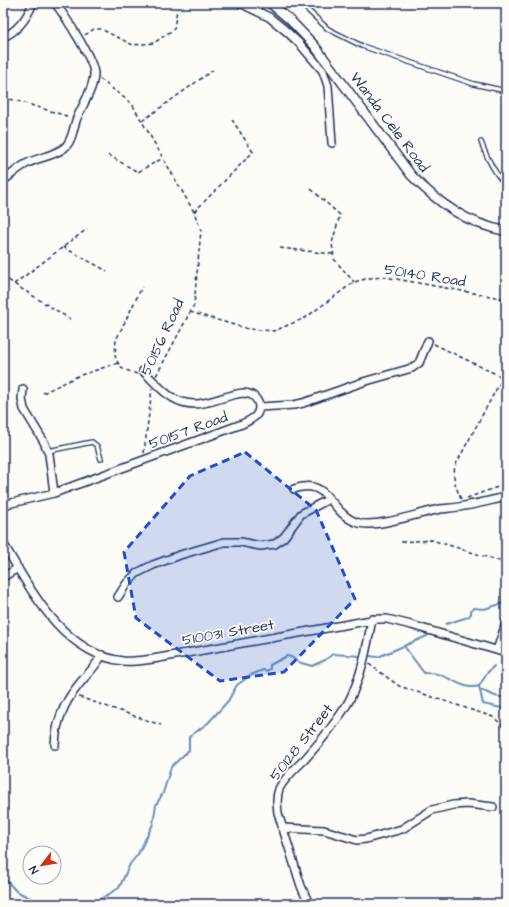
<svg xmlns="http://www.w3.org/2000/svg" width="509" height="907" viewBox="0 0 509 907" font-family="'Architects Daughter',sans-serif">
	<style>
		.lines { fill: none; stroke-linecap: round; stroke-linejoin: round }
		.stream { stroke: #668eb9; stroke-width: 2 }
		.service-casing { stroke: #1b2f5e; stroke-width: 6 }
		.minor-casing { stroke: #1b2f5e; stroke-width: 10 }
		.tertiary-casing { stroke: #1b2f5e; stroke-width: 11 }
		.path { stroke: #1b2f5e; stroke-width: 1.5; stroke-dasharray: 4 3; stroke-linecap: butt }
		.service { stroke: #fdfcf7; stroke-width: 3.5 }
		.minor { stroke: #fdfcf7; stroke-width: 7 }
		.tertiary { stroke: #fdfcf7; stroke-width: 8 }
		.marked { fill: #1d4ed8; fill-opacity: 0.2; stroke: #1d4ed8; stroke-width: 3; stroke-dasharray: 8 5; stroke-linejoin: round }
		.labels { text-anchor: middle; stroke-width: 3.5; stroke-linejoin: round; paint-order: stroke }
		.street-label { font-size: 15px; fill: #1b2f5e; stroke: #fdfcf7 }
	</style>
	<rect width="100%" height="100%" fill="#fdfcf7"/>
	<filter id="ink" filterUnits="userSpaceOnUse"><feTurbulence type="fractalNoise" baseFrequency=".025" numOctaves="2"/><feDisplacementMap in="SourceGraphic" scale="8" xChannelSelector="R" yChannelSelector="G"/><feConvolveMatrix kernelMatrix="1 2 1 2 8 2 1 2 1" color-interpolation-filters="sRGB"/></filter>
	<g filter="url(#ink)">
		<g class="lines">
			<path class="stream" d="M446,624L468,617L471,614V611L473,608L484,609L504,603
				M404,646L424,673C428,673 433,673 437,674C451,677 464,691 479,686L488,672L494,666
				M370,656L378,657L427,636
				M479,686L483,704L506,709
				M481,690L495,696L506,698
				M3,879L6,880L16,891L36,901L62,899L76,902L97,901L119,888L130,864L138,854L153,824L156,805L163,793L171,767L189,750V737L208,723L228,701L237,685L251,675L263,670L266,671L270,669V665L287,656L291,657L298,662L312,666L325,660L333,654L361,656"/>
			<g class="service-casing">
				<path id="service" d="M300,3L328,29L362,46L474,84L506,91
					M481,142C487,158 494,173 506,185
					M48,451L92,442L97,446L101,459"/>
			</g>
			<g class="minor-casing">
				<path id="minor" d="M240,3L269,17L285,30L299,43L323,71L328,86L332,143
					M3,37C18,31 27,18 33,3
					M3,181C11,175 19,167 28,163C39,157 54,156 64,148C73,141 73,127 77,118C83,104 93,90 94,75C95,61 65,16 55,3
					M23,389L22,399L24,409L44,442L49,454L54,493
					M259,407L294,405L303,403L363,382L412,368L419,363L428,341
					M294,489C300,487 306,486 312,487C330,490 336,517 359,523C377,528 420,513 440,509C448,508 456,508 464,506C478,504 492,500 506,497
					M3,505L54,493L242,424C248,421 254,419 257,414C263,403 254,393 243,393C223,395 202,409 182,402C166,397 155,382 143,371
					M3,543C31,590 62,653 123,661C133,662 144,660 153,659L377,619H387L411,625L506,653
					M3,577L18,568
					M118,597L127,583L137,573L153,565L180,555L224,542H241L260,546L275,544L284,537L301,514L329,499
					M497,650L506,623
					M55,745C56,723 63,704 77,687C85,676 95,668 102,655
					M282,828L324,830L357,840L366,839L402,829L432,810L453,805L468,804L493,807
					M309,904L301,886L278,813C277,805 276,797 279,789C284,778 296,768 305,759C321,741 337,722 349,701C362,675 367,647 372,619"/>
			</g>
			<g class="tertiary-casing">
				<path id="tertiary" d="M270,3L290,20L314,45L411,175C438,203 467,224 506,231"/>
			</g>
			<path class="path" d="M85,35L94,29H101L133,45L154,43L174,29L177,9
				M100,79L132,104L194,212L201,230L194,305L156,376
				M3,100L9,99L18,101L70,117
				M142,121L213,70
				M108,155L138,172L163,158
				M311,189L340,215L332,243L334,259L354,282
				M194,212L253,152L231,118
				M63,247L107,271
				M280,248L333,254
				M3,276L14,284L70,319
				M14,284L87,229
				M190,312L248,329L274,331L305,318L354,282L370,278L385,277L506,299
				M434,344L504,378
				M137,374L123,369L118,363L115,356L116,340L142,287
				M43,393L78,376L118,363
				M144,453L152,389
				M467,498L506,484
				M461,499C456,487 451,477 456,464L498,386L506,376
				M401,542L432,540L506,563
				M369,664L399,686L493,717L506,728
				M79,697L161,725
				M3,702H8"/>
			<use href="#service" class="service"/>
			<use href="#minor" class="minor"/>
			<use href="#tertiary" class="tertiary"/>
		</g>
	</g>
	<path class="marked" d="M245,452L316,510L355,599L284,672L220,681L136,618L124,552L190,476Z"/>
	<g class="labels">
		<g class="street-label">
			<text transform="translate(390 122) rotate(53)" y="5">Wanda Cele Road</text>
			<text transform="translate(425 275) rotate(9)" y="5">50140 Road</text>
			<text transform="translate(162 337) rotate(-65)" y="5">50156 Road</text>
			<text transform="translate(188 430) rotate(-20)" y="5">50157 Road</text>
			<text transform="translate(228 632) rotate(-10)" y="5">510031 Street</text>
			<text transform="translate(301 742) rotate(-52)" y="5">50128 Street</text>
		</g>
	</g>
	<rect width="509" height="907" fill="none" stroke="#fdfcf7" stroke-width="16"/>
	<rect x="8" y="8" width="493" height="891" fill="none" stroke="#1b2f5e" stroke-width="1.5" filter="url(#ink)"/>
	<g transform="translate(42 865) rotate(239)"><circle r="19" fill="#fdfcf7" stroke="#a3aaba"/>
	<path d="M0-3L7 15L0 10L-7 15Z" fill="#c8321e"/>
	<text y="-6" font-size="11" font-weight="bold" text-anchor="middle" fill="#1b2f5e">N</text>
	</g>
</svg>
